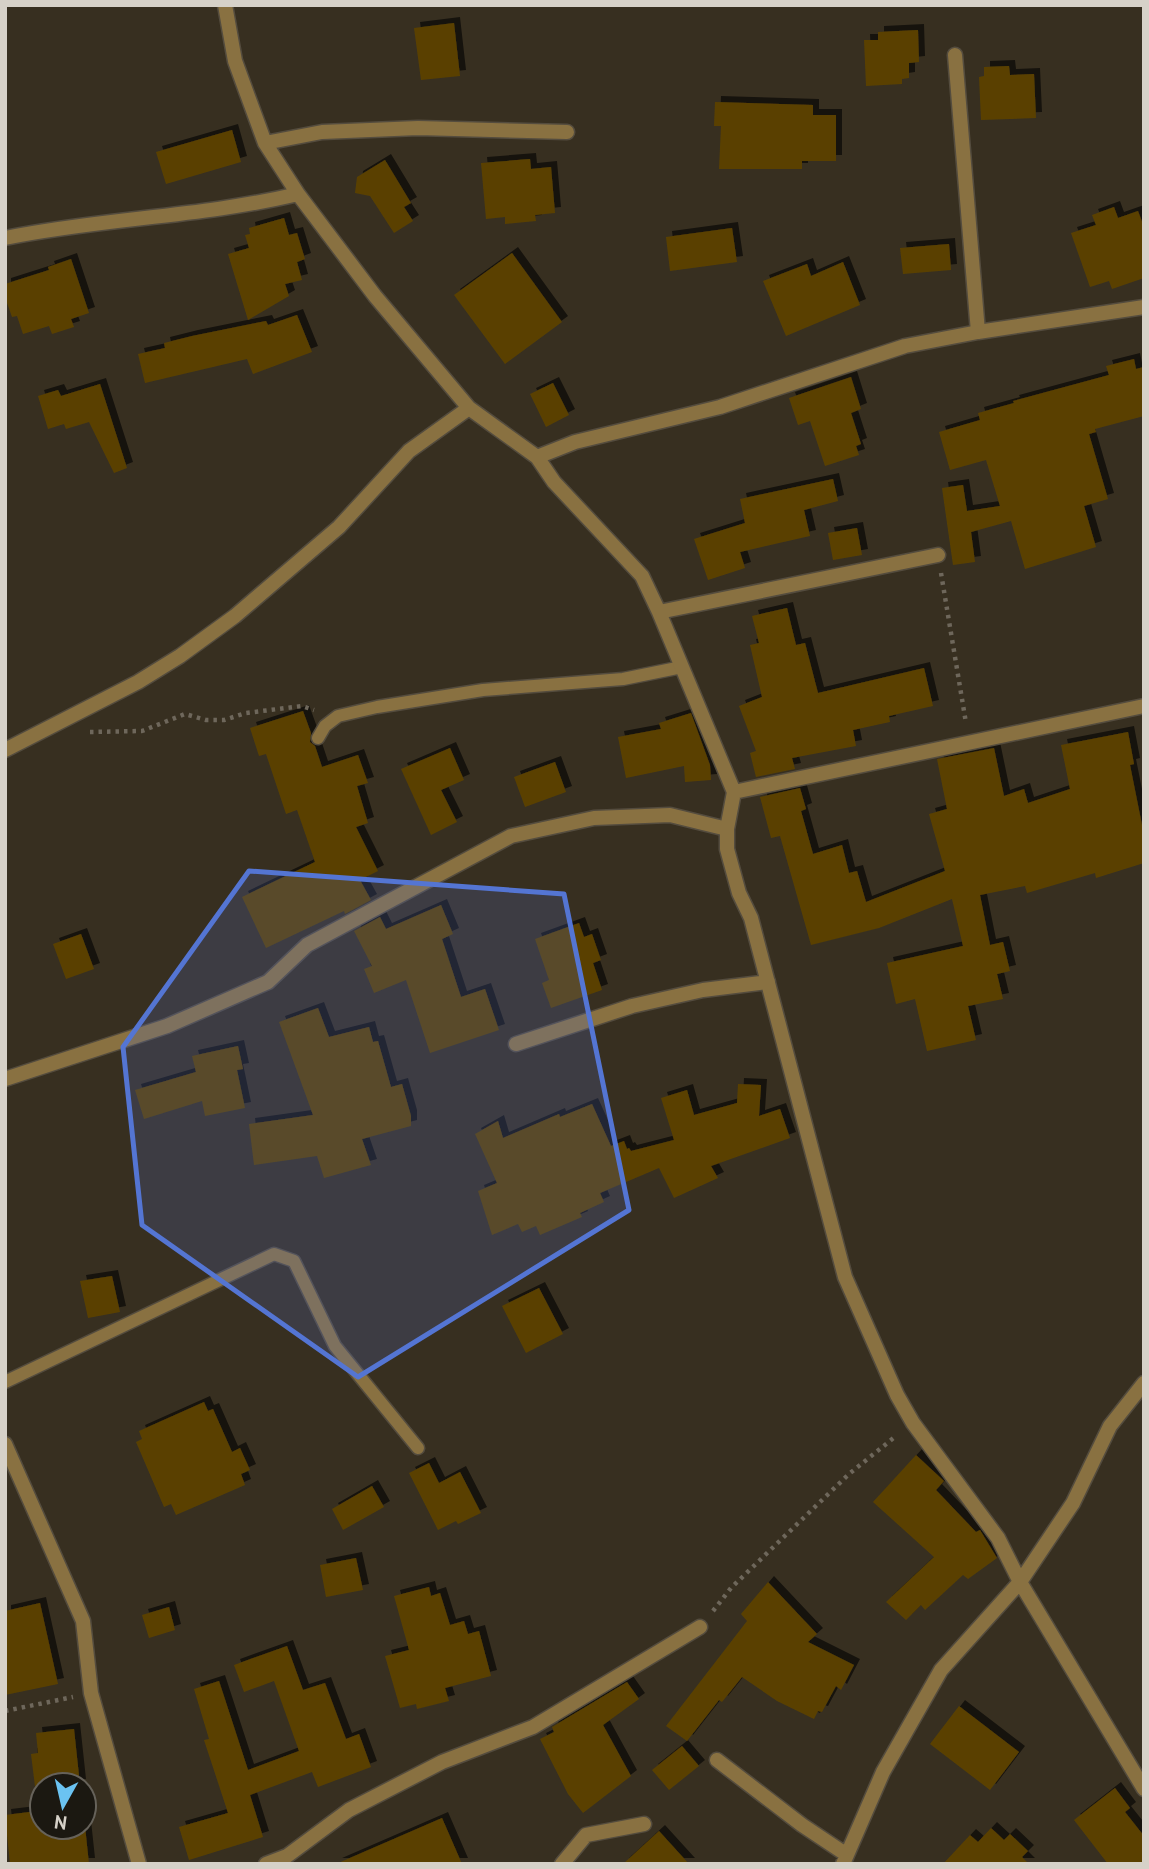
<svg xmlns="http://www.w3.org/2000/svg" width="1149" height="1869" viewBox="0 0 1149 1869" font-family="'PT Sans',sans-serif">
	<style>
		.building { fill: #5a4100; filter: url(#shadow) }
		.lines { fill: none; stroke-linecap: round; stroke-linejoin: round }
		.lane-casing { stroke: #544c3e; stroke-width: 15 }
		.street-casing { stroke: #544c3e; stroke-width: 17 }
		.path { stroke: #6e675b; stroke-width: 4.5; stroke-dasharray: 3.5 5; stroke-linecap: butt }
		.lane { stroke: #897141; stroke-width: 12 }
		.street { stroke: #897141; stroke-width: 14 }
		.marked { fill: #5475d3; fill-opacity: 0.2; stroke: #5475d3; stroke-width: 5; stroke-linejoin: round }
	</style>
	<defs>
		<filter id="shadow"><feDropShadow dx="6" dy="-6" stdDeviation="0" flood-color="#0009"/></filter>
	</defs>
	<rect width="100%" height="100%" fill="#372f20"/>
	<path class="building" d="M454,23L460,76L421,80L414,28Z
		M918,30L919,62L909,63V78L902,79V84L866,86L864,40H878V32Z
		M1009,66L1010,75L1034,74L1036,118L981,120L979,77L984,76V67Z
		M715,102L813,105V115H836V161H802V169H719L721,126H714Z
		M232,130L241,162L166,184L156,152Z
		M530,159L531,169L551,167L555,213L535,215L536,221L505,224V217L486,219L481,163Z
		M385,160L411,203L404,207L413,221L394,233L370,196L355,193L357,177Z
		M1114,207L1118,218L1138,211L1144,227V278L1112,289L1109,281L1090,287L1071,233L1096,225L1092,215Z
		M284,218L289,235L297,233L305,259L297,262L302,280L285,284L289,296L248,320L228,254L249,248L245,235L250,234L249,228Z
		M732,228L737,262L670,271L666,237Z
		M949,244L951,270L903,274L900,248Z
		M512,253L562,322L505,364L454,295Z
		M71,259L89,313L71,319L74,327L52,334L49,326L23,334L17,316L12,317L5,297V284L49,270L48,267Z
		M843,262L860,305L786,336L763,281L807,264L811,276Z
		M297,315L312,352L253,374L247,359L145,383L138,354L165,348L164,343L192,336L266,321L268,325Z
		M1134,359L1136,369L1144,367V416L1095,429L1096,432L1089,434L1108,499L1084,506L1096,547L1025,569L1011,521L971,532L975,562L953,565L942,488L963,485L967,511L1000,506L986,460L950,470L939,432L980,420L978,413L1014,403L1013,401L1109,375L1106,366Z
		M851,377L861,409L851,413L861,444L856,446L859,455L825,466L810,421L798,425L789,398Z
		M553,383L569,415L546,427L530,394Z
		M100,384L127,468L114,473L89,422L66,429L64,424L48,429L38,396L58,390L61,396Z
		M833,479L838,501L804,510L810,536L740,552L745,568L708,580L694,539L745,523L740,499Z
		M857,528L862,555L833,560L828,533Z
		M787,608L796,645L805,643L818,693L924,668L933,706L889,716L890,722L853,730L856,746L792,758L795,769L756,777L750,753L756,751L739,706L762,697L750,645L759,643L752,616Z
		M303,711L311,733L310,742L315,746L322,767L358,755L368,783L357,786L368,823L356,827L378,871L360,880L371,900L345,914L344,911L266,948L242,897L315,862L297,810L286,814L266,754L259,756L250,728Z
		M691,713L710,765L711,780L685,782L684,766L626,778L618,737L661,729L659,723Z
		M1128,732L1134,764L1130,765L1144,835V863L1096,878L1095,873L1027,893L1025,886L980,895L990,945L1003,942L1010,971L997,974L1003,999L968,1006L976,1040L927,1051L915,999L896,1004L887,963L963,946L952,899L879,928L811,945L780,836L771,838L760,797L800,788L806,809L801,811L813,854L842,845L849,873L857,871L866,902L945,871L929,814L947,809L937,759L994,748L1004,796L1024,789L1028,803L1070,789L1061,745Z
		M450,748L464,780L441,790L457,822L431,835L401,769Z
		M555,762L566,792L525,807L514,777Z
		M441,905L453,934L442,939L461,997L485,989L499,1030L430,1053L406,980L374,993L364,969L372,966L354,931L380,917L386,929Z
		M579,923L584,937L592,934L601,960L593,963L602,990L551,1008L542,983L549,980L535,939Z
		M81,934L94,969L66,979L53,944Z
		M318,1008L329,1037L369,1027L373,1042L378,1041L391,1087L402,1084L411,1116V1126L362,1139L371,1165L324,1178L317,1156L254,1165L249,1124L313,1115L279,1022Z
		M238,1046L243,1069L237,1070L245,1108L205,1116L202,1101L144,1119L135,1090L196,1072L192,1056Z
		M738,1084L761,1085L759,1116L780,1109L790,1138L711,1166L718,1178L674,1198L659,1168L600,1193L604,1202L580,1213L582,1217L540,1235L536,1226L522,1232L518,1224L492,1235L478,1191L497,1183L475,1134L498,1121L503,1138L559,1114L560,1117L592,1104L611,1146L624,1141L627,1149L629,1148L631,1151L674,1140L661,1098L687,1090L694,1115L737,1103Z
		M112,1276L120,1312L88,1318L80,1281Z
		M539,1288L563,1334L526,1353L502,1306Z
		M204,1402L208,1411L213,1409L232,1452L240,1448L250,1470L241,1474L245,1485L176,1515L171,1504L164,1507L136,1442L142,1439L139,1431Z
		M916,1455L944,1481L936,1490L976,1532L980,1530L997,1558L968,1579L963,1575L925,1610L921,1605L906,1620L886,1602L934,1557L873,1502Z
		M429,1463L439,1483L460,1472L481,1513L458,1524L456,1521L438,1530L409,1473Z
		M372,1486L384,1507L343,1530L332,1509Z
		M356,1558L363,1590L326,1597L320,1565Z
		M768,1582L817,1634L808,1642L854,1665L841,1690L836,1686L822,1712L818,1711L814,1719L777,1701L742,1677L722,1702L719,1700L687,1741L666,1726L747,1621L741,1614Z
		M429,1587L431,1596L440,1593L450,1625L464,1621L468,1634L479,1631L491,1676L445,1688L449,1701L417,1709L416,1704L400,1708L385,1656L409,1650L394,1596Z
		M40,1603L58,1684L5,1695V1611Z
		M169,1607L175,1630L149,1638L142,1615Z
		M287,1646L303,1690L325,1683L346,1739L359,1734L371,1767L318,1787L312,1772L250,1795L263,1837L189,1860L179,1827L228,1813L204,1740L209,1739L194,1689L219,1681L248,1770L299,1751L274,1681L244,1692L234,1665Z
		M627,1682L639,1699L603,1725L631,1776L583,1813L568,1794L540,1739L554,1732L552,1727Z
		M959,1706L1019,1752L990,1790L930,1744Z
		M74,1729L80,1785H42V1827H84V1817L89,1864H10L5,1815L38,1811L31,1754L38,1753L36,1733Z
		M682,1746L699,1766L669,1790L652,1770Z
		M1115,1788L1130,1808L1125,1812L1144,1836V1864H1108L1074,1820Z
		M442,1818L462,1864H336Z
		M991,1828L1004,1840L1010,1834L1028,1851L1022,1857L1029,1864H943L970,1835L978,1842Z
		M659,1831L689,1864H623Z"/>
	<g class="lines">
		<g class="lane-casing">
			<path id="lane" d="M318,738L325,726L338,716L377,707L483,690L623,679L682,667
				M5,1382L274,1254L294,1261L335,1346L418,1448"/>
		</g>
		<g class="street-casing">
			<path id="street" d="M225,5L235,61L265,143L298,194L375,296L469,408L537,457L554,482L642,576L659,612L734,792L727,829V849L739,893L751,918L845,1277L897,1395L913,1423L998,1538L1020,1582L1144,1789
				M955,55L978,332
				M265,143L322,132L418,128L567,132
				M5,238C102,218 202,217 298,194
				M537,457L575,442L720,407L905,346L978,332L1144,307
				M659,612L938,555
				M5,750L138,682L180,656L235,616L339,527L409,451L469,408
				M734,792L1144,706
				M516,1044L632,1006L703,990L768,982
				M5,1079L167,1026L268,982L307,945L511,836L594,818L670,815L727,829
				M5,1444L83,1621L91,1693L139,1864
				M717,1760L802,1825L847,1855
				M266,1864L287,1856L349,1810L442,1762L533,1727L700,1627
				M562,1864L586,1835L644,1824
				M843,1864L883,1772L941,1670L1020,1582L1073,1503L1110,1426L1144,1383"/>
		</g>
		<path class="path" d="M941,573L966,723
			M90,732L142,731L185,714L206,720H224L246,713L302,706L314,710
			M713,1611L731,1588L849,1474L896,1436
			M5,1711L73,1697"/>
		<use href="#lane" class="lane"/>
		<use href="#street" class="street"/>
	</g>
	<path class="marked" d="M249,871L564,894L629,1210L358,1377L142,1225L123,1047Z"/>
	<rect width="1149" height="1869" fill="none" stroke="#d6d1c8" stroke-width="14"/>
	<g transform="translate(63 1806) rotate(188)"><circle r="33" fill="#1b1811" stroke="#66625a" stroke-width="2"/>
	<path d="M0-5L12 26L0 18L-12 26Z" fill="#6bc3f2"/>
	<text y="-10" font-size="19" font-weight="bold" text-anchor="middle" fill="#d6d1c8">N</text>
	</g>
</svg>
